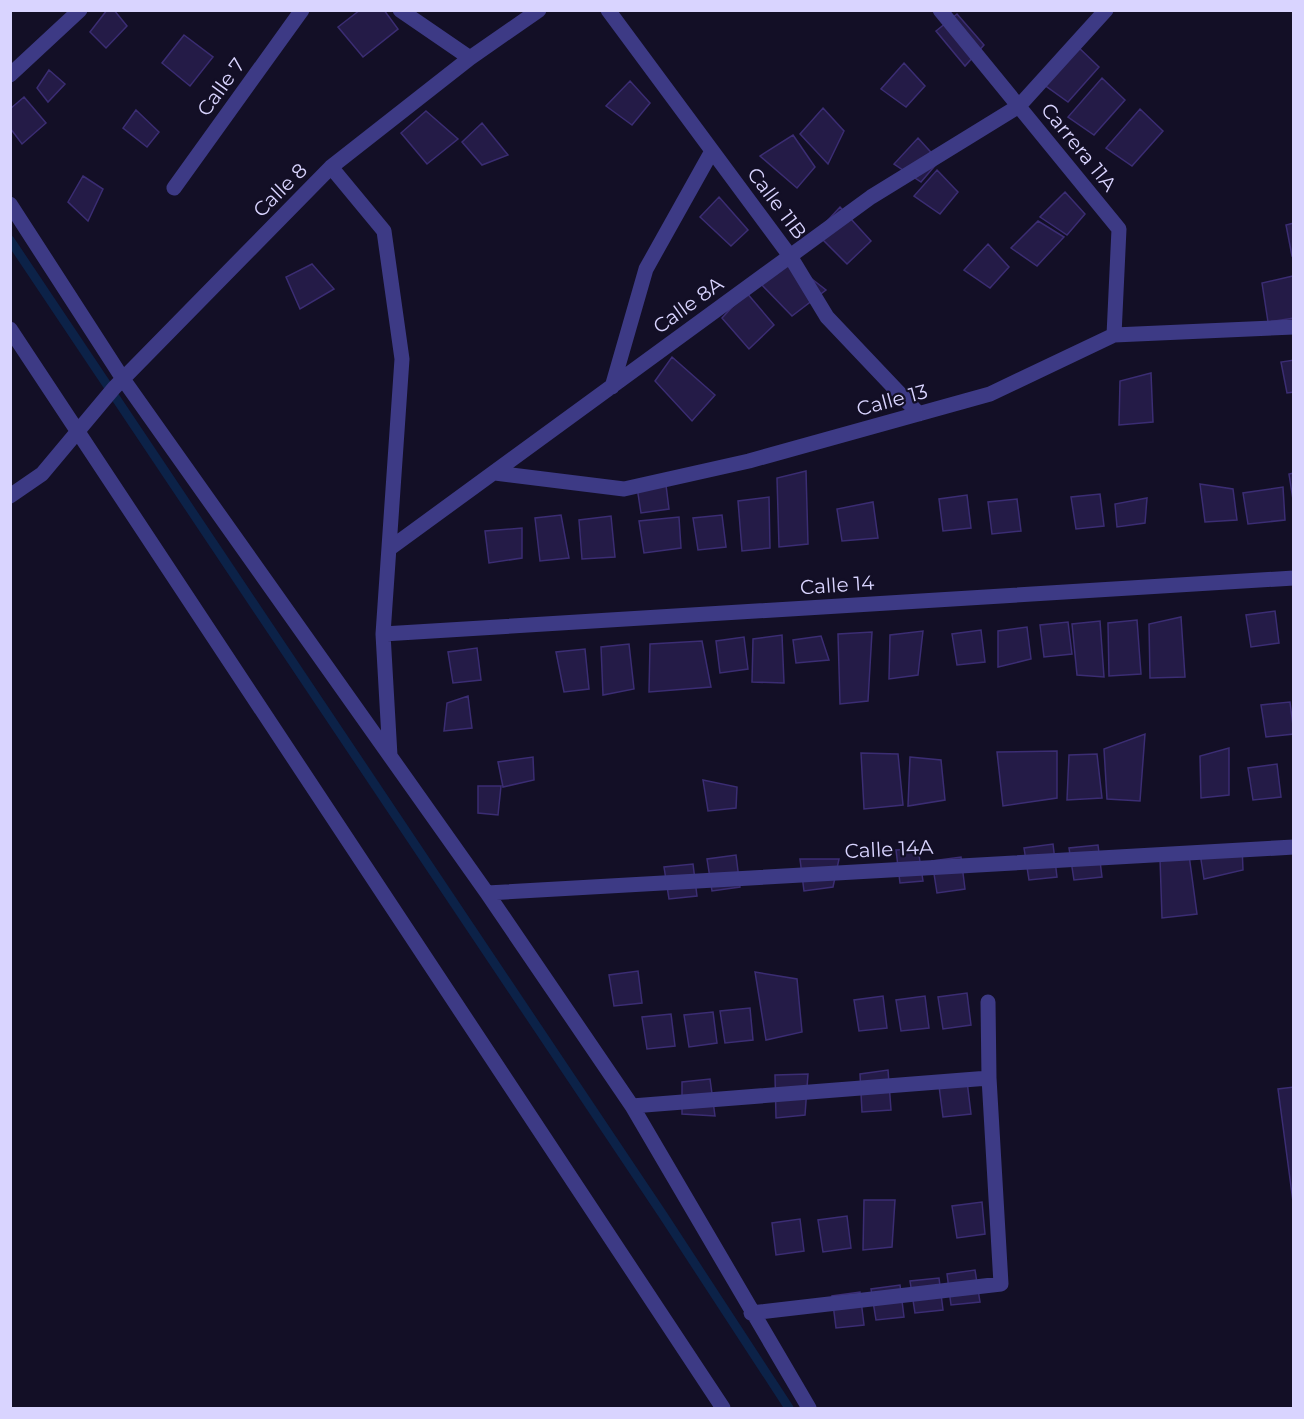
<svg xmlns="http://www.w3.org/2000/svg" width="1304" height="1419" viewBox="0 0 1304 1419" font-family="Montserrat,sans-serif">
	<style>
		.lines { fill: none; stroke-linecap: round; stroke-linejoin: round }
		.stream { stroke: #0c2248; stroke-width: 9 }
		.building { fill: #241b47; stroke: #3b2d73; stroke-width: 1.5 }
		.minor { stroke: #3d3a85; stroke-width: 15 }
		.labels { text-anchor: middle; stroke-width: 4.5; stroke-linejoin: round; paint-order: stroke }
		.street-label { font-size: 20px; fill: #d9d4ff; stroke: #130f26 }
	</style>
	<rect width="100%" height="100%" fill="#130f26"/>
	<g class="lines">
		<path class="stream" d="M10,240L663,1215L789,1408"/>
	</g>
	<path class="building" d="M107,10H114L127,26L106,48L90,32Z
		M360,10H384L398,29L363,57L338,27Z
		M957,14L984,45L965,66L936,31Z
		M184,35L213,57L190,86L162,63Z
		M1076,45L1099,67L1068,102L1043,84Z
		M904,63L925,86L906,107L881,89Z
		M49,70L65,84L48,102L37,88Z
		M1102,78L1125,100L1094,135L1068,117Z
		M630,81L650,103L632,125L606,106Z
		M24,97L46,123L22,144L10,128V109Z
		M823,108L844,131L828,164L800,134Z
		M1140,109L1163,131L1132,166L1106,148Z
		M136,110L159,132L147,147L123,128Z
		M426,111L458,139L427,164L401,133Z
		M482,123L508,155L482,165L462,142Z
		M793,135L815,167L797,188L760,156Z
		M918,138L939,161L921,182L894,164Z
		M937,170L958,192L940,214L914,196Z
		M83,176L103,189L88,221L68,202Z
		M1065,192L1085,214L1067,235L1040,217Z
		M719,197L748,230L731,246L700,217Z
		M840,207L871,241L847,264L816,233Z
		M1038,221L1064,237L1037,266L1011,248Z
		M1294,223V256H1292L1286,225Z
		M988,244L1009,267L990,288L964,270Z
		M781,255L826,290L792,316L758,281Z
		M312,264L334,289L300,309L286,277Z
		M1293,276L1294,318L1268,322L1262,283Z
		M746,292L774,325L749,349L722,318Z
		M672,357L715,395L692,421L655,381Z
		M1294,360V392L1287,393L1281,362Z
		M1151,373L1153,422L1119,425L1120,381Z
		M806,471L808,544L779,547L777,478Z
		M1294,473V506L1289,474Z
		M665,477L669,509L641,513L636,481Z
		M1200,484L1233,489L1237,520L1205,522Z
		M1283,487L1285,520L1248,524L1243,493Z
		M1100,494L1104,526L1076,529L1071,497Z
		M967,495L971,528L943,531L939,499Z
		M769,497L770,548L742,551L738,501Z
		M1147,498L1145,523L1117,527L1115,504Z
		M1017,499L1021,531L992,534L988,502Z
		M873,502L878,538L842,541L837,509Z
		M561,515L569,558L540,561L535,518Z
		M722,515L726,547L698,550L693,518Z
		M611,516L615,557L582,559L579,520Z
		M679,517L681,548L644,553L639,521Z
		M522,528V558L489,563L485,531Z
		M1275,611L1279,643L1251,647L1246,615Z
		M1181,617L1185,677L1150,678L1149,624Z
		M1137,620L1141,674L1109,676L1108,623Z
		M1100,621L1104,677L1077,675L1072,624Z
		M1068,622L1072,654L1044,657L1040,625Z
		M1027,627L1031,659L998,667V631Z
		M981,630L985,662L957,665L952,634Z
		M923,631L918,675L889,679L890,635Z
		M872,632L868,701L840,704L838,634Z
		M782,635L784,683L752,682L753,639Z
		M821,636L829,660L796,663L793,640Z
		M744,637L748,669L720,673L716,641Z
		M702,641L711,687L649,692L650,644Z
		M629,644L634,689L603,695L601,647Z
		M477,648L481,680L453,683L448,652Z
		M585,649L589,689L564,692L556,652Z
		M468,696L472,728L444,731L447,703Z
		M1290,702L1294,734L1266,737L1261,705Z
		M1145,734L1140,801L1107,799L1104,749Z
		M1229,748V795L1201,798L1200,756Z
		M1057,751V798L1003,806L997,752Z
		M861,753L898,754L903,805L864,809Z
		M1097,754L1102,798L1067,800L1069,755Z
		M533,757L534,780L503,787L498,762Z
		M910,757L941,760L945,800L908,806Z
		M1277,764L1281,797L1253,800L1248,768Z
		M703,780L737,787L736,808L708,811Z
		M478,786H501L498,815L478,813Z
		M1053,844L1057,877L1029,880L1024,848Z
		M1098,845L1102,877L1074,880L1069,848Z
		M1242,845L1243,870L1204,879L1199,847Z
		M918,849L923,881L900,883L896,850Z
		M736,855L740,887L712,891L707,859Z
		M1189,855L1197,914L1162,918L1160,859Z
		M961,857L965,889L937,893L932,861Z
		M800,859H839L833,887L804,891Z
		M693,864L697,896L669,899L664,867Z
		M638,971L642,1003L614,1006L609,975Z
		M755,972L797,979L802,1032L766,1040Z
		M967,993L971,1025L943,1029L938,997Z
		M883,996L887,1028L859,1031L854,1000Z
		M925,996L929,1028L901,1031L896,1000Z
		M750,1008L753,1040L725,1043L720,1011Z
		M713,1012L717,1043L689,1047L684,1015Z
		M671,1014L675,1046L647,1049L642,1017Z
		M888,1070L891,1110L862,1112L860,1074Z
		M808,1074L805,1115L776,1118L775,1075Z
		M710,1079L715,1116L682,1114V1082Z
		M967,1081L971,1114L943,1117L939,1086Z
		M1294,1087V1209L1278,1089Z
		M864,1200H895L892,1247L863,1250Z
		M982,1202L985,1234L957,1238L952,1206Z
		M847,1216L851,1248L823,1252L818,1220Z
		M800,1219L804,1251L776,1255L772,1223Z
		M975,1270L980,1302L951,1305L947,1274Z
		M939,1278L943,1310L915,1313L910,1281Z
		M900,1285L904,1317L876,1320L871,1289Z
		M860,1292L864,1325L836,1328L832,1296Z"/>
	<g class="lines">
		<path class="minor" d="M400,10L470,58
			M608,10L790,256L827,317L919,414
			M940,10L1119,229L1114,335
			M10,75L80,10
			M331,167L384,231L402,359L383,634L390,756
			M174,188L302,10
			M10,204L123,379L487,893L632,1106L809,1408
			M10,329L723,1408
			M612,387L646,269L712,151
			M495,473L624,489L749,461L990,394L1114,335L1294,327
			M10,496L42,474L114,388L331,167L470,58L539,10
			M389,549L871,197L1019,106L1106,10
			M383,634L1294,578
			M487,893L1294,847
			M632,1106L989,1078
			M751,1313L1001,1284L989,1078L988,1002"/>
	</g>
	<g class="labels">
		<g class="street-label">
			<text transform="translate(221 87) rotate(-54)" y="7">Calle 7</text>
			<text transform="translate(1079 147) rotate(51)" y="7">Carrera 11A</text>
			<text transform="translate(280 190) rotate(-45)" y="7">Calle 8</text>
			<text transform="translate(777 203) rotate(53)" y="7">Calle 11B</text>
			<text transform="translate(688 305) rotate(-36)" y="7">Calle 8A</text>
			<text transform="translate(892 400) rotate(-15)" y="7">Calle 13</text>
			<text transform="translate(837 585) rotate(-4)" y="7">Calle 14</text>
			<text transform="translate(889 849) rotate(-3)" y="7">Calle 14A</text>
		</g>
	</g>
	<rect width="1304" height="1419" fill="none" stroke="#d9d4ff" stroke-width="24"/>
</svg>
